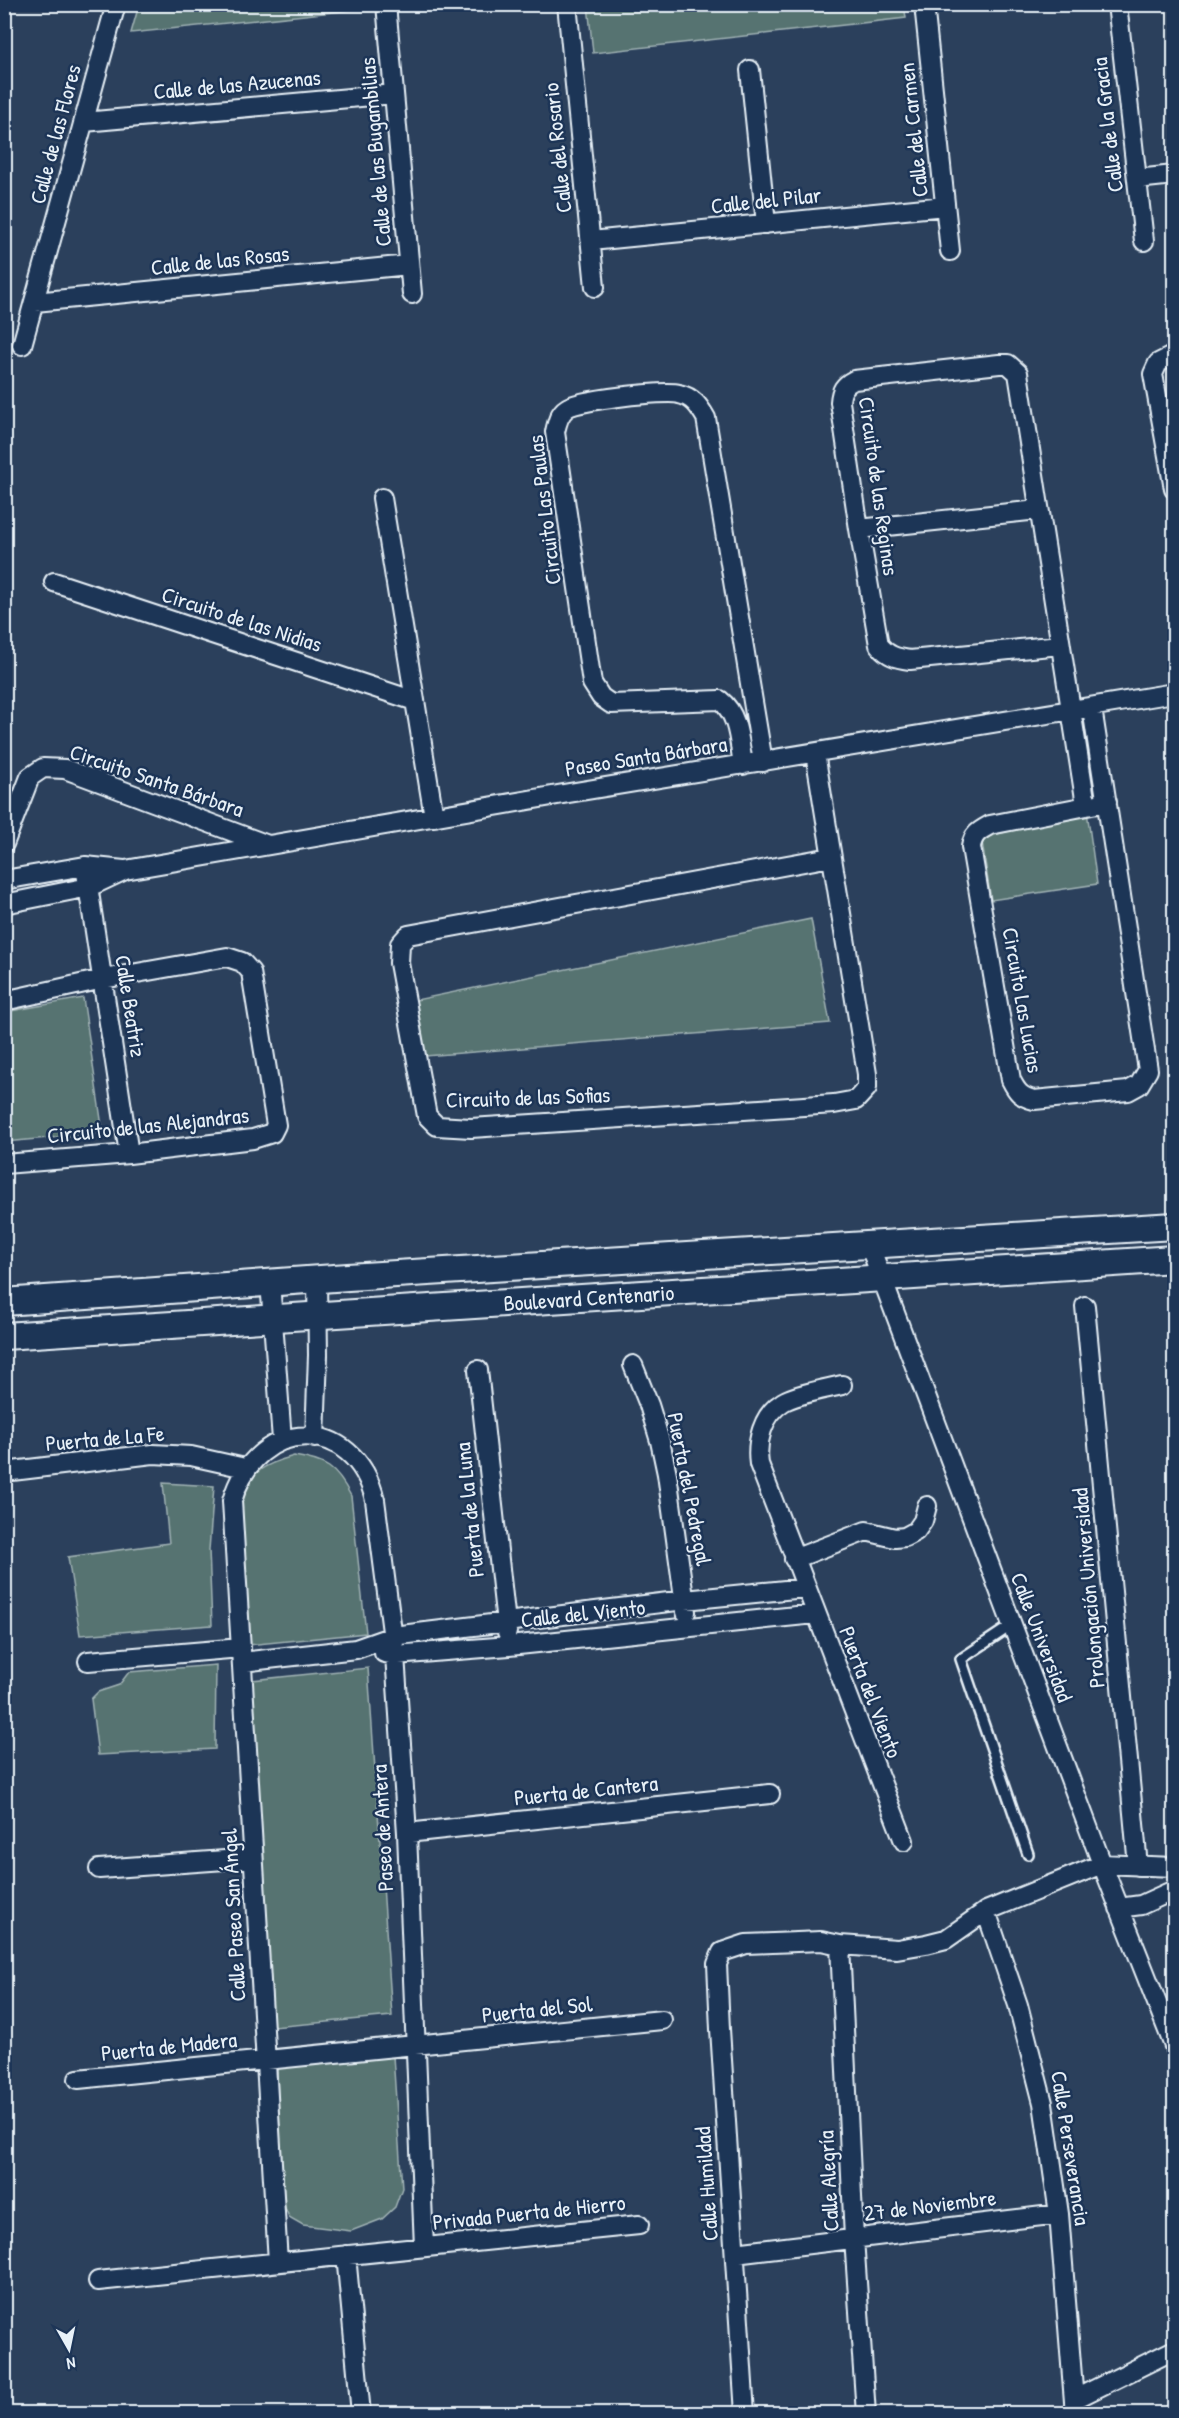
<svg xmlns="http://www.w3.org/2000/svg" width="1179" height="2418" viewBox="0 0 1179 2418" font-family="'Patrick Hand',sans-serif">
	<style>
		.green { fill: #577371; stroke: #a0b2b4; stroke-width: 1.5 }
		.lines { fill: none; stroke-linecap: round; stroke-linejoin: round }
		.service-casing { stroke: #e8f1f8; stroke-width: 14 }
		.minor-casing { stroke: #e8f1f8; stroke-width: 22 }
		.secondary-casing { stroke: #e8f1f8; stroke-width: 30 }
		.service { stroke: #1d3557; stroke-width: 9 }
		.minor { stroke: #1d3557; stroke-width: 18 }
		.secondary { stroke: #1d3557; stroke-width: 26 }
		.labels { text-anchor: middle; stroke-width: 5; stroke-linejoin: round; paint-order: stroke }
		.street-label { font-size: 22px; fill: #e8f1f8; stroke: #1d3557 }
	</style>
	<rect width="100%" height="100%" fill="#2b405c"/>
	<filter id="ink" filterUnits="userSpaceOnUse"><feTurbulence type="fractalNoise" baseFrequency=".0167" numOctaves="2"/><feDisplacementMap in="SourceGraphic" scale="12" xChannelSelector="R" yChannelSelector="G"/><feConvolveMatrix kernelMatrix="1 2 1 2 8 2 1 2 1" color-interpolation-filters="sRGB"/></filter>
	<g filter="url(#ink)">
		<path class="green" d="M904,4L906,18L593,53L588,5Z
			M139,5L371,4V8L131,33Z
			M1087,811L1097,884L991,900L982,842L986,837Z
			M811,919L830,1023L425,1056L416,1000Z
			M83,998L103,1133L5,1142V1012Z
			M294,1456C326,1461 336,1467 351,1496L366,1633L248,1645L240,1506C247,1472 264,1464 294,1456Z
			M163,1483L214,1486L209,1550L212,1625L80,1635L68,1557L169,1543Z
			M216,1665L215,1749L98,1755L91,1699L98,1692L119,1685L129,1672Z
			M368,1668L392,2016L273,2027L252,1680Z
			M393,2056L402,2188L395,2207L382,2219L351,2231L303,2225L289,2217L280,2196L277,2067Z"/>
		<g class="lines">
			<g class="service-casing">
				<path id="service" d="M1012,1625L961,1659L1028,1854"/>
			</g>
			<g class="minor-casing">
				<path id="minor" d="M386,4L412,294
					M567,4L595,287
					M924,4L950,251
					M1117,4L1144,241
					M750,70L766,224
					M84,122L394,94
					M1137,179L1174,175
					M591,241L945,206
					M35,302L409,265
					M22,345L116,4
					M1174,355L1158,363L1153,374L1174,489
					M382,498L434,817
					M859,529L1038,510
					M54,582L415,701
					M1060,645L910,660C896,658 888,656 879,645L859,529L840,402C841,390 844,385 854,380L999,364H1008L1018,373L1086,805
					M1092,708L1148,1070L1139,1085L1128,1091L1034,1100C1021,1097 1017,1092 1011,1080L971,847C973,834 979,831 990,825L1107,802
					M815,753L867,1074V1088L856,1100L834,1104L471,1128L437,1126L427,1116L399,963L400,944L408,935L831,857
					M743,765C739,742 739,715 720,700L611,704L601,697L592,683L555,432C557,423 559,413 567,408C577,400 666,390 679,394C693,397 699,406 706,418L763,762
					M4,844L30,777L43,768L65,769L268,845
					M85,866L129,1154
					M4,880L85,866L124,870
					M4,904L89,887L125,870L569,793L1174,693
					M4,1001L103,979L227,957L242,962L251,972L276,1125L272,1133L253,1139L129,1154L4,1164
					M869,1244L1102,1864L1174,2046
					M270,1282L282,1440
					M1085,1306L1138,1866
					M633,1365L649,1405L660,1441L667,1474L686,1612
					M478,1370L507,1632
					M842,1385C826,1389 796,1394 783,1402C762,1415 756,1442 759,1464L904,1841
					M315,1438L318,1355L317,1279
					M4,1472L153,1454L191,1456L245,1468
					M794,1559L866,1531L895,1538L905,1537L916,1531L923,1521L927,1506
					M384,1653L395,1655L509,1646L815,1614
					M88,1661L241,1648
					M242,1662L356,1649L393,1636L685,1600L805,1588
					M407,1833L770,1794
					M99,1869L253,1858
					M1119,1908L1141,1905L1174,1890
					M986,1911L1018,2005L1043,2103L1059,2214L1075,2414
					M840,1945L854,2238L866,2414
					M78,2079L662,2020
					M735,2253L1059,2214
					M346,2255L361,2414
					M278,2262L232,1501C256,1416 355,1414 375,1500L395,1655L407,1833L424,2247
					M98,2281L639,2225
					M1075,2399L1174,2350
					M745,2414L720,2029L717,1964L722,1952L746,1944L821,1941L840,1945L897,1949L926,1944L946,1939L986,1911L1102,1864L1174,1867"/>
			</g>
			<g class="secondary-casing">
				<g id="secondary">
					<path d="M4,1302L348,1277L1174,1226"/>
					<path id="s1" d="M4,1336L1174,1259"/>
				</g>
			</g>
			<use href="#service" class="service"/>
			<use href="#minor" class="minor"/>
			<use href="#secondary" class="secondary"/>
		</g>
	</g>
	<g class="labels">
		<g class="street-label">
			<text transform="translate(237 84) rotate(-5)" y="8">Calle de las Azucenas</text>
			<text transform="translate(1107 125) rotate(-97)" y="8">Calle de la Gracia</text>
			<text transform="translate(913 130) rotate(-96)" y="8">Calle del Carmen</text>
			<text transform="translate(55 134) rotate(-75)" y="8">Calle de las Flores</text>
			<text transform="translate(557 148) rotate(-96)" y="8">Calle del Rosario</text>
			<text transform="translate(375 152) rotate(-95)" y="8">Calle de las Bugambilias</text>
			<text transform="translate(766 200) rotate(-6)" y="8">Calle del Pilar</text>
			<text transform="translate(220 260) rotate(-6)" y="8">Calle de las Rosas</text>
			<text transform="translate(879 486) rotate(82)" y="8">Circuito de las Reginas</text>
			<text transform="translate(544 510) rotate(-97)" y="8">Circuito Las Paulas</text>
			<text transform="translate(242 619) rotate(18)" y="8">Circuito de las Nidias</text>
			<text transform="translate(646 756) rotate(-9)" y="8">Paseo Santa Bárbara</text>
			<text transform="translate(157 780) rotate(19)" y="8">Circuito Santa Bárbara</text>
			<text transform="translate(1023 1000) rotate(80)" y="8">Circuito Las Lucias</text>
			<text transform="translate(131 1006) rotate(81)" y="8">Calle Beatriz</text>
			<text transform="translate(528 1097) rotate(-2)" y="8">Circuito de las Sofias</text>
			<text transform="translate(148 1125) rotate(-6)" y="8">Circuito de las Alejandras</text>
			<text dy="8" stroke="none"><textPath href="#s1" startOffset="586">Boulevard Centenario</textPath></text>
			<text transform="translate(105 1438) rotate(-5)" y="8">Puerta de La Fe</text>
			<text transform="translate(690 1489) rotate(79)" y="8">Puerta del Pedregal</text>
			<text transform="translate(469 1510) rotate(-96)" y="8">Puerta de la Luna</text>
			<text transform="translate(1088 1588) rotate(-95)" y="8">Prolongación Universidad</text>
			<text transform="translate(583 1613) rotate(-6)" y="8">Calle del Viento</text>
			<text transform="translate(1042 1637) rotate(69)" y="8">Calle Universidad</text>
			<text transform="translate(871 1692) rotate(69)" y="8">Puerta del Viento</text>
			<text transform="translate(586 1790) rotate(-6)" y="8">Puerta de Cantera</text>
			<text transform="translate(382 1828) rotate(-93)" y="8">Paseo de Antera</text>
			<text transform="translate(233 1915) rotate(-93)" y="8">Calle Paseo San Ángel</text>
			<text transform="translate(537 2009) rotate(-6)" y="8">Puerta del Sol</text>
			<text transform="translate(169 2046) rotate(-6)" y="8">Puerta de Madera</text>
			<text transform="translate(1071 2148) rotate(81)" y="8">Calle Perseverancia</text>
			<text transform="translate(828 2181) rotate(-93)" y="8">Calle Alegría</text>
			<text transform="translate(706 2184) rotate(-94)" y="8">Calle Humildad</text>
			<text transform="translate(930 2205) rotate(-7)" y="8">27 de Noviembre</text>
			<text transform="translate(529 2212) rotate(-6)" y="8">Privada Puerta de Hierro</text>
		</g>
	</g>
	<rect width="1179" height="2418" fill="none" stroke="#1d3557" stroke-width="24"/>
	<rect x="12" y="12" width="1155" height="2394" fill="none" stroke="#e8f1f8" stroke-width="2" filter="url(#ink)"/>
	<g transform="translate(69 2349) rotate(171)" stroke="#1d3557" stroke-width="4.5" paint-order="stroke">
	<path d="M0-4.5L10 22L0 15L-10 22Z" fill="#e8f1f8"/>
	<text y="-9" font-size="16" font-weight="bold" text-anchor="middle" fill="#e8f1f8">N</text>
	</g>
</svg>
